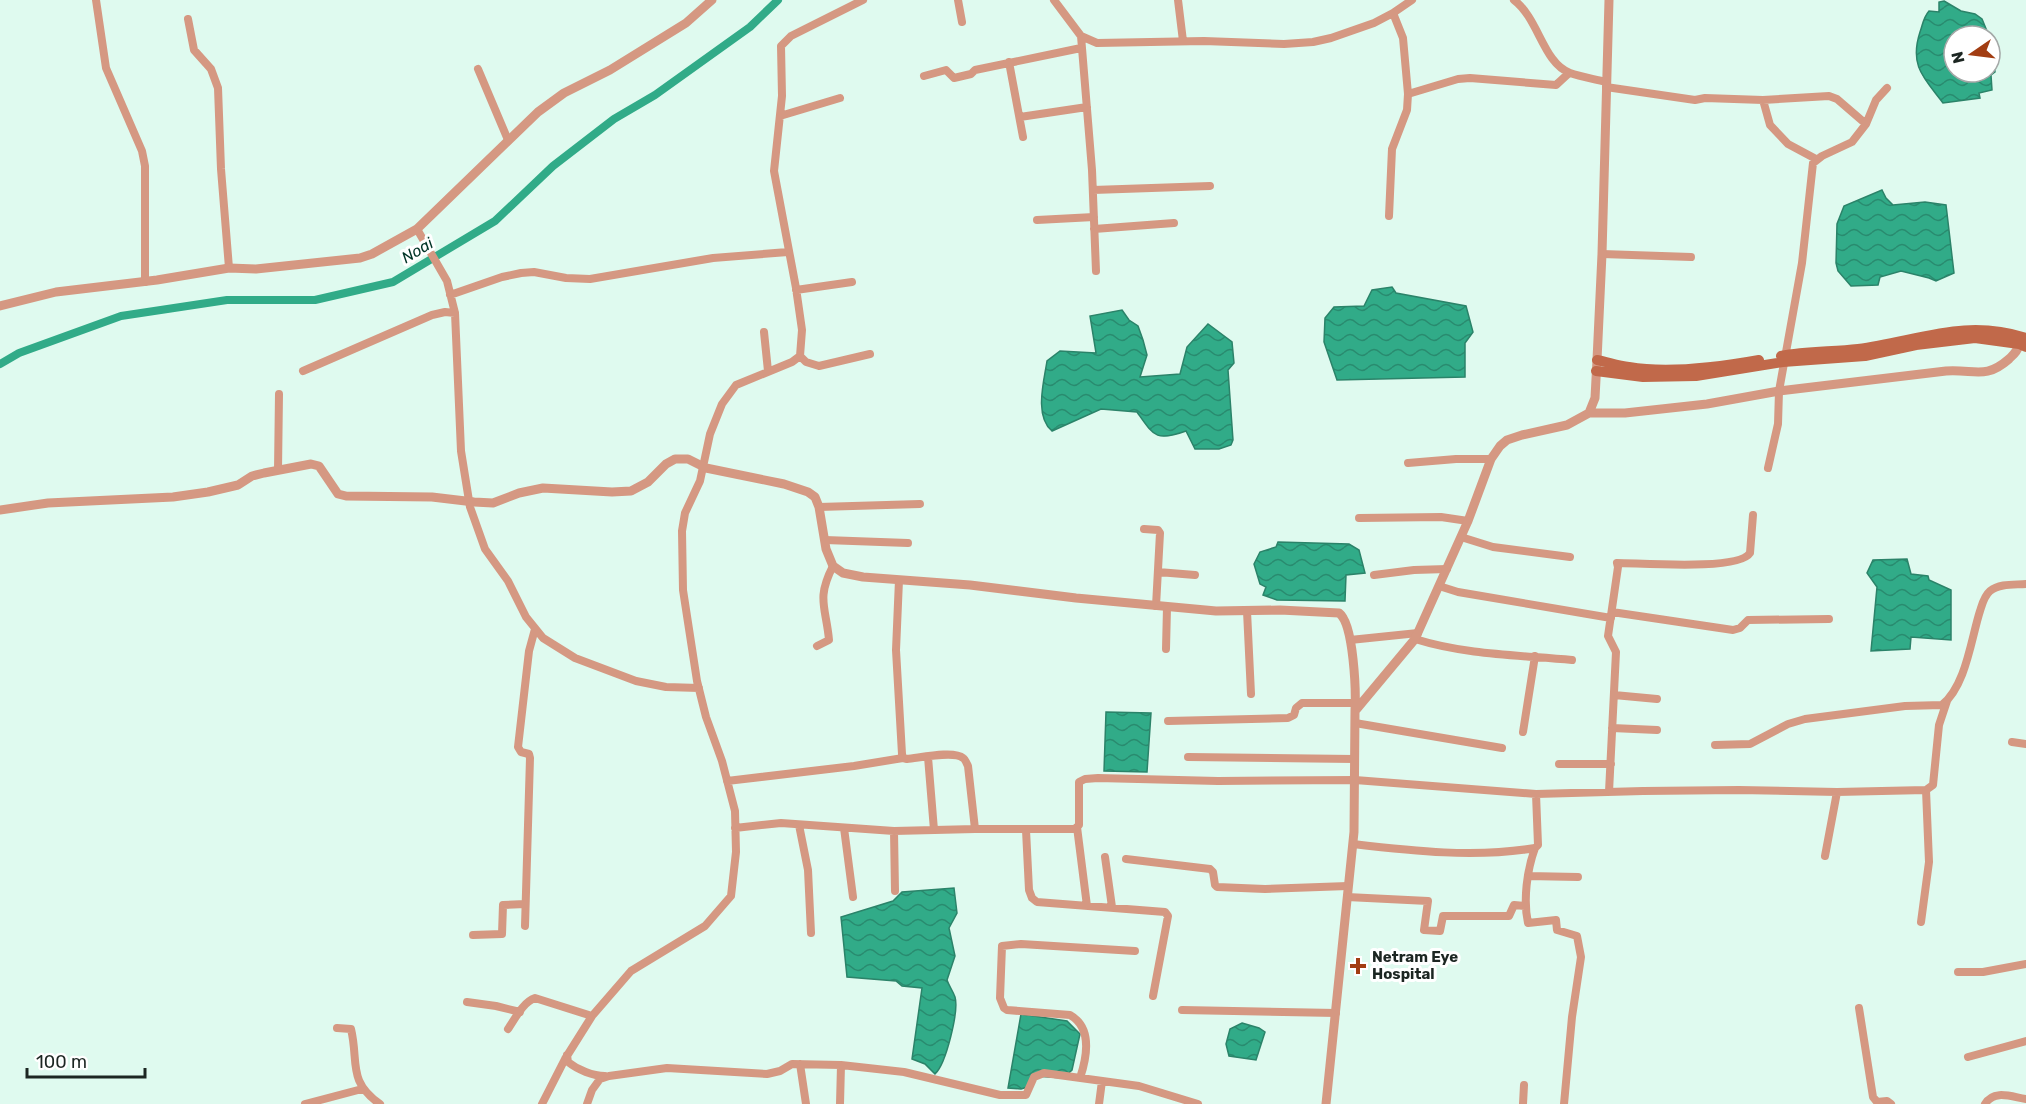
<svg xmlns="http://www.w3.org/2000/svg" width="2026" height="1104" viewBox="0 0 2026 1104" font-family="Rubik,sans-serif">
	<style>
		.water { fill: url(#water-waves); stroke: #2b8369; stroke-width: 1.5 }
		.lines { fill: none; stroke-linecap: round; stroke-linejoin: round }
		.canal { stroke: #31ab88; stroke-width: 8 }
		.minor { stroke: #d59882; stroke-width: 8 }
		.tertiary { stroke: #d59882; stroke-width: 9 }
		.secondary { stroke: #c1694a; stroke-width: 10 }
		.poi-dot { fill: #a23d12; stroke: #fff; stroke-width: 2 }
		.labels { text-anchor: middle; stroke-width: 6; stroke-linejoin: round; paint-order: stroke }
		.poi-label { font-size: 15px; font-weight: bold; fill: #1c2622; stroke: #fff; text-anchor: start }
		.water-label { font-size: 16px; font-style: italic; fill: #003426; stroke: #fff }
	</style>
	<defs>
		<pattern id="water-waves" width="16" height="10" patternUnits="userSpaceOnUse" patternTransform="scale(1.5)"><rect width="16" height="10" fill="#31ab88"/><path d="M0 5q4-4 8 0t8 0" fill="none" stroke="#298b6f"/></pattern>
	</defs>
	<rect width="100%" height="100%" fill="#dffaef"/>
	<path class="water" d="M1944,1L1961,11L1975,14L1982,19L1989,36H1954V72H1990V37L1991,40L1995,72L1991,75L1992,90L1979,93L1980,98L1943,103C1924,78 1909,66 1920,32C1923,24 1923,18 1929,11L1939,12V2Z
		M1882,190L1886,198L1893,205L1925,202L1946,205L1954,273L1936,281L1929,278L1901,271L1880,277L1878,285L1851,286L1838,271L1836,263L1837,224L1844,206Z
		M1392,287L1396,293L1466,306L1473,332L1465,343V377L1337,380L1324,342L1325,318L1334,307L1364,306L1372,290Z
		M1122,310L1129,320L1138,326L1143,340L1147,355L1140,377L1180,374L1187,347L1208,324L1232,342L1234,363L1228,370L1233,440L1231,445L1219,449H1195L1186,431C1156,442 1154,436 1137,412L1101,409L1052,431C1034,416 1044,381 1047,361L1060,351L1096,353L1090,316Z
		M1278,542L1349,544L1359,550L1365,573L1346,575L1345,601L1277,600L1263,595L1266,587L1260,584L1254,564L1260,552L1276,547Z
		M1907,559L1911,574L1928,576L1929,580L1951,590V640L1911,637L1910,649L1871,651L1877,587L1867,573L1873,560Z
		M1106,712L1151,713L1147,772L1104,771Z
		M954,888L957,913L949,928L955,956L947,980C949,986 953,991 955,997C959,1011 946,1064 935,1074L925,1064L912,1059L922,988L902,986L896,981L847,977L841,917L893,901L902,892Z
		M1021,1014L1067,1021L1080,1034L1072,1070L1063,1078L1036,1076L1031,1086L1021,1089L1008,1088Z
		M1242,1023L1259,1028L1265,1032L1256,1060L1229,1056L1226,1044L1230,1029Z"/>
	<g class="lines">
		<path class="canal" d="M0,364L19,353L121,316L227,300H315L393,282L495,221L553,166L614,119L655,95L750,27L778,0"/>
		<path class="minor" d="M96,0L106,68L142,151L145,166V282
			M958,0L962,22
			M1054,0L1081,36L1097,43L1204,41L1284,44L1313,42L1331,38L1374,23L1393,13L1412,0
			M1178,0L1183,41
			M1514,0C1539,19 1543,63 1570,73C1581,77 1595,79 1606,82
			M188,19L194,50L211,69L218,88L221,169L229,268
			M1081,36L1092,170L1096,271
			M1009,62L1023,137
			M478,69L508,140
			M924,76L946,70L954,78L971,74L975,70L1081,48
			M1606,87L1695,100L1705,98L1763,100L1829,96L1837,99L1866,124
			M1408,94L1458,79L1470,78L1556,85L1569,73
			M1763,100L1770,125L1788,144L1816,159
			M780,116L840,98
			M1020,117L1087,107
			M1093,190L1210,186
			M1389,216L1392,149L1407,110L1408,94L1403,38L1393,13
			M1037,220L1094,217
			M417,229L447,281L455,313L461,451L470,507L485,549L508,581L526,617L543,638L575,658L636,681L666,687L699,688
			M1094,229L1174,223
			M1602,254L1691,257
			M796,290L852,282
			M450,295L502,277L521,273L534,272L566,278L590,279L713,258L788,252
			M764,332L768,371
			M800,356L806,362L819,366L870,354
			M303,371L432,315L445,312L455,313
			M1408,463L1456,459H1491
			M1768,468L1778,424L1779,391L1802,263L1813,163L1822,156L1852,142L1866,124L1876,100L1887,88
			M278,470L279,394
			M819,507L920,504
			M1359,518L1441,517L1468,521
			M1144,529L1158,530L1160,533L1156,606
			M1461,537L1493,547L1570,557
			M825,540L908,543
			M1158,572L1195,575
			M1374,575L1414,570L1447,569
			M899,580L896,650L902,754L903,758L907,759C919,758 954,750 963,758C965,759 967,764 968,766L975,829H1075L1079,825V782L1085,779L1098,778L1218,781L1355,780L1536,794L1643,791L1739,790L1837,792L1926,790L1933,785L1939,725L1947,701
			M1439,586L1458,592L1611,618
			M1247,611L1251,694
			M1612,612L1733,630L1740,628L1748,620L1829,619
			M1415,639C1466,655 1519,655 1572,660
			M1350,640L1418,633
			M817,646L829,640C826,607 816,599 833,566
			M1166,649L1167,607
			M1614,695L1657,699
			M1168,721L1288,718L1294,715L1296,708L1302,703H1356
			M1355,723L1502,748
			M1612,728L1657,730
			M1523,732L1535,656
			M2012,742L2026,744
			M1715,745L1750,744L1788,724L1805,719L1905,706L1942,705C1966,686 1971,639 1980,611C1982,605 1984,596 1990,591C2000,583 2015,585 2026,584
			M928,757L934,830
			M1188,757L1354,759
			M1559,764H1611
			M727,781L854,766L903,758
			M1609,792L1616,652L1608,636L1618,567L1617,563C1640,563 1739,571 1750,553L1753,515
			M799,825L808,870L811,933
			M1077,827L1087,906
			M735,828L781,823L894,831L975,829
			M844,828L853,897
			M1026,830L1029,890L1032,898L1037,902L1165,912L1168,916L1153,996
			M894,831L895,891
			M1353,844C1413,851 1475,858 1535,848L1538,845L1536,794
			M1535,848C1527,870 1523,900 1528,923L1556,920L1557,930L1577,936L1581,957L1572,1017L1564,1104
			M1825,856L1837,792
			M1105,857L1112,907
			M1126,859L1210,869L1213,872L1215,885L1217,887L1265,889L1348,886
			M1528,876L1578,877
			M1347,897L1428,901L1424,930L1440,931L1443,916H1509L1514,905L1525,906
			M1921,922L1929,862L1926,790
			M525,926L530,758L529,754L521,752L518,747L529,651L535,629
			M473,935L502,934L503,905L525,904
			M1958,972H1983L2026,964
			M467,1002L496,1006L520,1012
			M1859,1008L1873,1097L1877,1102L1887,1101L1891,1104
			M1182,1010L1336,1013
			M337,1028L351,1029C359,1062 347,1081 380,1104
			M508,1029C515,1019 523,1002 535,998L592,1016
			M567,1055L568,1062C578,1070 593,1076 605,1076
			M1968,1057L2026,1041
			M800,1064L806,1104
			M1080,1078C1087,1057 1093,1028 1070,1015L1007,1010L1004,1008L1000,998L1002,946L1021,944L1135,951
			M305,1104L362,1089
			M542,1104L565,1059L592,1016L631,971L705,926L731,896L736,852L735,811L722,761L706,717L697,681L683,590L682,531L685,513L700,481L710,434L722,404L736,385L792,362L800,356L802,330L796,288L774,171L782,96L781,46L791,36L863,0
			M587,1104L592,1090L600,1079L609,1076L667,1068L767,1074L780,1071L792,1064L841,1065L904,1072L1000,1095H1026L1034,1077L1044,1073L1139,1086L1198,1104
			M840,1104L841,1065
			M1099,1104L1102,1081
			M1523,1104L1524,1085
			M1985,1104C1994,1089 2012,1097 2026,1099"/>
		<path class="tertiary" d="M0,306L56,292L157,280L229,268L256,269L360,258L372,254L417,229L538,112L564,93L610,70L686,23L712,0
			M1589,413L1595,398L1597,360L1602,254L1609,0
			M0,510L48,503L173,497L208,492L238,485L252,476L264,473L311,464L319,466L338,494L346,496L432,497L474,502L493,503L519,493L543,488L612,492L631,491L648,482L666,464L675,459H688L706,468L784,484L808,492L815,497L819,507L826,549L833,566L843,573L863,577L970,585L1076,598L1216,611L1280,610L1339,613C1354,624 1356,692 1355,711
			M1326,1104L1354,832L1355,711L1415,639L1468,521L1491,459L1500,446L1507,440L1522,435L1567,425L1589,413H1625L1707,404L1779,391L1946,371C1975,369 1985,380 2009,359C2014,354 2018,351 2019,344"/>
		<path class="secondary" d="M1781,356C1806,351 1833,352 1858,349C1918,341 1965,318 2026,338
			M1597,360C1608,362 1618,366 1629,367C1669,374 1720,367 1759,360
			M1596,371L1643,377L1696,376L1783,362L1865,356L1916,345L1975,338L2019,344L2026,347"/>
	</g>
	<path class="poi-dot" d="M1355 957h6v6h6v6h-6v6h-6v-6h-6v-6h6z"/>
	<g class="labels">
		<g class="poi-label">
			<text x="1372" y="962">Netram Eye<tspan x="1372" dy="17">Hospital</tspan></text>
		</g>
		<g class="water-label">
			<text transform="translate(417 250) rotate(-31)" y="6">Noai</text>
		</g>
	</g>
	<g transform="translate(1972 54) rotate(256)"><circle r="28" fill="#ffffff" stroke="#a4a8a7" stroke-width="1.5"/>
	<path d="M0-4.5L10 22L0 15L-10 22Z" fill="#a23d12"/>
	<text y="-9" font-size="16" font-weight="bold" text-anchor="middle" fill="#1c2622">N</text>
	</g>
	<path d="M27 1068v9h118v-9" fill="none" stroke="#1c2622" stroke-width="3"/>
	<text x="36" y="1068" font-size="18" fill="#1c2622" stroke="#ffffff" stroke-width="4.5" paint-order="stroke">100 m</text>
</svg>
